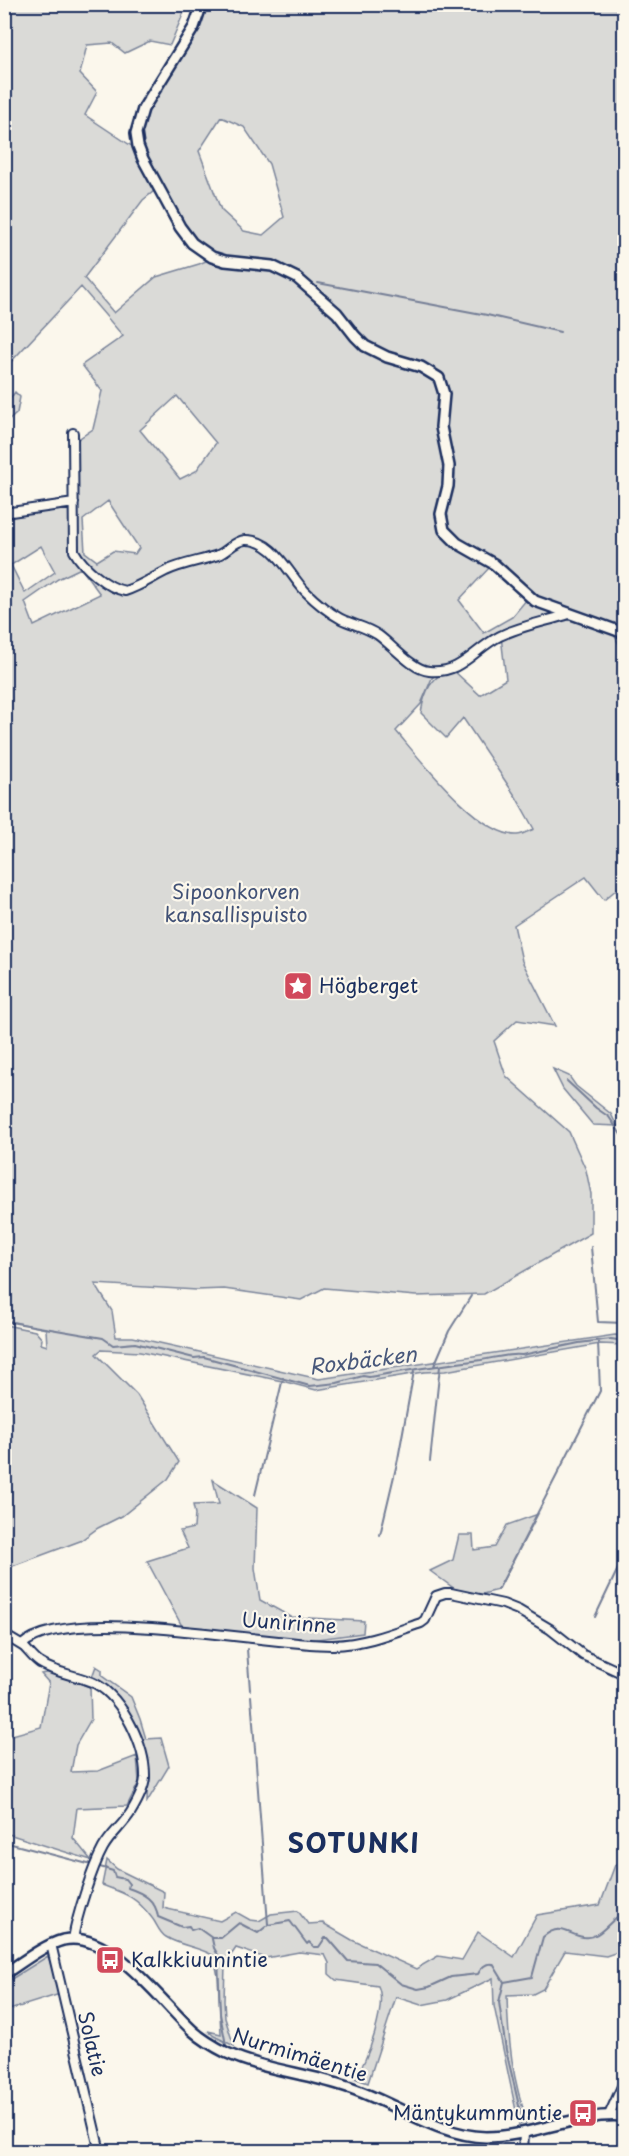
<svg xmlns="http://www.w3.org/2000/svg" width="629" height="2156" viewBox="0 0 629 2156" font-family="'Playpen Sans',sans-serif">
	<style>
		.green { fill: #dadad7; stroke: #7a849a; stroke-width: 1.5; fill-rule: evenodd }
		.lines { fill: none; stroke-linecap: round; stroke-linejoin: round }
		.stream { stroke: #747e96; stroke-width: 2 }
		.minor-casing { stroke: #1b2f5e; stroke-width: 12 }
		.tertiary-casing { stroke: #1b2f5e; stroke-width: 14 }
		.minor { stroke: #fbf7ec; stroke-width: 8 }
		.tertiary { stroke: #fbf7ec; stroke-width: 9 }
		.labels { text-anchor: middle; stroke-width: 4.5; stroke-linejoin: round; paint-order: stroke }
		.park-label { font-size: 20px; fill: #415176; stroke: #fbf7ec }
		.poi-label { font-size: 20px; fill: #1b2f5e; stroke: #fbf7ec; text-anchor: start }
		.street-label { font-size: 20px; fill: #1b2f5e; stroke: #fbf7ec }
		.water-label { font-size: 21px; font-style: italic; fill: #47577a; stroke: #fbf7ec }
		.district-label { font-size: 26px; font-weight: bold; letter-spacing: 1.5px; fill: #1b2f5e; stroke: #fbf7ec }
	</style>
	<rect width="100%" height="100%" fill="#fbf7ec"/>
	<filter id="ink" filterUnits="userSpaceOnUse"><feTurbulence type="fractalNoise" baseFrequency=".0167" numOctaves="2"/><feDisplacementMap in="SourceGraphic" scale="12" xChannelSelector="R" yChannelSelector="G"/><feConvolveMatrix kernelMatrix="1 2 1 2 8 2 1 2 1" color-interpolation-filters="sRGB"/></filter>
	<g filter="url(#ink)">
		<path class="green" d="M5,5H187L170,45L150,41L125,53L112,43L87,45L80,74L97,92L85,115L133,147L154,191L143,200L84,278L114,313L156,277L199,264L208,260L224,266L271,270L295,282L334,316L351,339L362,349L386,362L419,371L435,381L439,395L437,427L445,466L443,485L436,513L440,533L454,546L490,567L459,600L484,633L512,617L527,599L533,605L560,616L501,635L441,672L432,678L421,704L396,731C420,759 479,836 517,835C522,835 529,831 534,829L516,797L463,718L446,738L421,713C424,693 431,674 453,670L480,695L506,679L501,636L564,617L611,629L624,654V883L604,900L586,877L514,925L522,961L555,1026L517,1020L494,1041L506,1076L569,1132L586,1170L591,1194V1233L484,1294L416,1296L324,1288L301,1300L224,1289L197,1290L95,1284L112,1311L116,1337H133L319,1379L615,1335L624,1336V1345L600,1344L445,1371L424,1372L316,1390L282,1381L140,1352L101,1350L96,1354L137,1395L179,1462L168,1479L122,1516L98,1528L80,1541L5,1569V1325L35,1331L42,1339L41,1344L47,1346L46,1329L5,1320V517L77,508V440L93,429L102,391L82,365L123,336L81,287L5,368ZM177,396L216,443L196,471L180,479L140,430ZM108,501L139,548L135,554L113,551L97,561L85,552L83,520ZM41,546L55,572L25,593L11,565ZM81,568L100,594L34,626L25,602L58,579Z
			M207,5H624V629L537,597L497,560L460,539L448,528L446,513L452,487L454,465L446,427L448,394L442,376L423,362L389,353L368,342L341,310L300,274L273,261L226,257L215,253L195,239L183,225L147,157L142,145L141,134L147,111L198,29ZM221,117L244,127L269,164L284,217L263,235L244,231L221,210L199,151Z
			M15,392L20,397L17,413L5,424V406Z
			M553,1069L569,1076L576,1086L611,1114L617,1126L593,1125L563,1089Z
			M213,1480L257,1508L255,1568L260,1600L291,1617L364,1621L363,1633L302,1641L256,1634L182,1626L147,1561L188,1548L180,1531L194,1528L195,1514L193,1505L219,1504Z
			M538,1514L498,1590L479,1595L455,1589L430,1571L453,1560L459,1535H473L474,1550L495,1547L507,1525Z
			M96,1666L102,1670V1676L131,1697L140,1719L146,1739L161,1738L169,1766L147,1802C149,1751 135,1707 92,1677Z
			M50,1672L90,1687L91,1719L76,1745L71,1772L98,1771L137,1756L139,1782L127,1806L77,1808L73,1838L91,1860L5,1833V1737L41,1727L49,1683L41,1674Z
			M107,1860L117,1869L164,1892L163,1908L220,1921L236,1912L250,1920L259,1921L271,1914L298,1911L308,1924L323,1923L352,1940L416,1969L438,1956L462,1960L478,1932L514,1957L537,1915L600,1905L615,1865L624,1860V1950L606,1956L565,1951L543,1989L533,1994L507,1995C508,2038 512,2082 528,2122L519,2125L494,2006L493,1978L447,2000L421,2005L396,1997L368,2083L354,2078C368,2063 387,2005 378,1986L336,1980L329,1974V1963L325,1955L299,1952L266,1958L236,1948L225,1964L224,2001L225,2018L234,2046L214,2036L208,2031L221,2034L218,1977L214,1956C200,1947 180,1946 166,1937C159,1933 157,1924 152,1918C135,1896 126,1894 102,1885Z
			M48,1956L60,1994L9,2010L5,2022V1983Z"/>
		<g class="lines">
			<path class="stream" d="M318,283L487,315L560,332
				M567,1081L596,1108L609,1117L624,1139
				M591,1247L598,1322L624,1323
				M4,1321L103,1338L113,1345L135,1343L194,1358L204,1357L310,1386L337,1383L363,1376L369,1377C406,1371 444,1364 481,1360C495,1358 509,1353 522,1355L579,1343L611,1339L624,1341
				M434,1366L449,1331L471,1296
				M430,1461L440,1366
				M255,1495L283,1378
				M380,1535L398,1459L414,1371
				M498,1590L600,1391L598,1342
				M595,1617L624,1556
				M247,1649L250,1690
				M251,1696L268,1924
				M4,1842L88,1864L93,1863
				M100,1867L113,1871L115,1877L125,1879L129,1884L128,1888C143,1893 156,1900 158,1917L182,1927L189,1926L191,1930L198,1928L212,1938H221L239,1923L258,1933L268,1925L290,1921L307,1944L309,1942L314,1947H319L325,1938H328L348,1961L375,1963L401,1984L418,1989L429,1987L451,1977L478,1974C482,1967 485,1963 493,1964L504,1982L532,1977L543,1937C561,1921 569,1936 583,1937C600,1940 609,1920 622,1914L624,1909
				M212,1939L214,1948L218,1955L220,2014L226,2045
				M504,1982L499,2002L506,2050L523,2123"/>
			<g class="minor-casing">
				<path id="minor" d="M73,433L74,551C83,567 107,588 125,591C140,586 152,578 166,571C183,563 201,561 218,555C228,551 234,541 245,540C274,539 288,573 305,591C316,602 328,612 341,619C354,625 366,627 378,635C392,645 413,670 429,671C462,674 474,649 500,636C520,626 548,621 569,614
					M4,513L74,503
					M4,1635C11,1639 18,1643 24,1647C29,1652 34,1659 40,1663C57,1674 78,1675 96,1684C123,1699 146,1747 145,1778C144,1789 137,1802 131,1812C123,1825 111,1834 103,1848C92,1868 77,1915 73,1939
					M22,1645C69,1602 266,1646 333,1645C365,1644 392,1633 421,1623L425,1620L436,1596L445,1593H451L503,1604L518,1610L550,1629L583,1655L624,1674
					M51,1944L100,2152
					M609,2115L624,2082
					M523,2152L524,2133"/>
			</g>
			<g class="tertiary-casing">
				<path id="tertiary" d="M202,4L194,27L143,109L136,133L138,146L143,159L180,227L192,243L212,257L225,261L272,266L297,278L337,313L355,336L365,346L387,357L421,367L439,378L444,394L441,427L449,466L448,486L441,514L444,530L457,543L494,564L535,601L624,633
					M4,1974C23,1962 42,1946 63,1940C110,1929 162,2003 193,2031C203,2040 215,2047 227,2053C262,2069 304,2073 341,2085C388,2098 436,2136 486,2137C533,2137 577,2112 624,2116"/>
			</g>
			<use href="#minor" class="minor"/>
			<use href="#tertiary" class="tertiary"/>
		</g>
	</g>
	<defs>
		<g id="sight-square" transform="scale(1.5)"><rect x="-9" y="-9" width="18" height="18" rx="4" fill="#d1495b" stroke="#fbf7ec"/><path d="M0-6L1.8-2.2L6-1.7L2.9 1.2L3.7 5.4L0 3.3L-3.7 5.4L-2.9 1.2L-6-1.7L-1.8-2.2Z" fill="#fff"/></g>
		<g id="bus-square" transform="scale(1.5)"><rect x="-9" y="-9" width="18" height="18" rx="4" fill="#d1495b" stroke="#fbf7ec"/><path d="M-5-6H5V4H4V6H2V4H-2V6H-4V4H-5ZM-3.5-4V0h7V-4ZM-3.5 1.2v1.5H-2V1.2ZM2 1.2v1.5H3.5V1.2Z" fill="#fff"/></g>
	</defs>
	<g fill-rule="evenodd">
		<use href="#sight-square" x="298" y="986"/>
		<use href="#bus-square" x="110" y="1960"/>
		<use href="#bus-square" x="583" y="2113"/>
	</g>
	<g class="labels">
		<g class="park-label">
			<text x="236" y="899">Sipoonkorven<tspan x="236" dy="23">kansallispuisto</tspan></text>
		</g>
		<g class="poi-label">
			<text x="319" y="993">Högberget</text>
			<text x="131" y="1967">Kalkkiuunintie</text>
			<text x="562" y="2120" text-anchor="end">Mäntykummuntie</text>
		</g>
		<g class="street-label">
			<text transform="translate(289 1623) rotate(4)" y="7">Uunirinne</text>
			<text transform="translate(92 2044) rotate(77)" y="7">Solatie</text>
			<text transform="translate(300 2055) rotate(17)" y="7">Nurmimäentie</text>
		</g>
		<g class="water-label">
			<text transform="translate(363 1361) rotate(-7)" y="7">Roxbäcken</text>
		</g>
		<g class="district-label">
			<text x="354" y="1853">SOTUNKI</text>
		</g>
	</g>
	<rect width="629" height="2156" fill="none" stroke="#fbf7ec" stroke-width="24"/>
	<rect x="12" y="12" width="605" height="2132" fill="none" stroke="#1b2f5e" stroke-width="2" filter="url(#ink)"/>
</svg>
